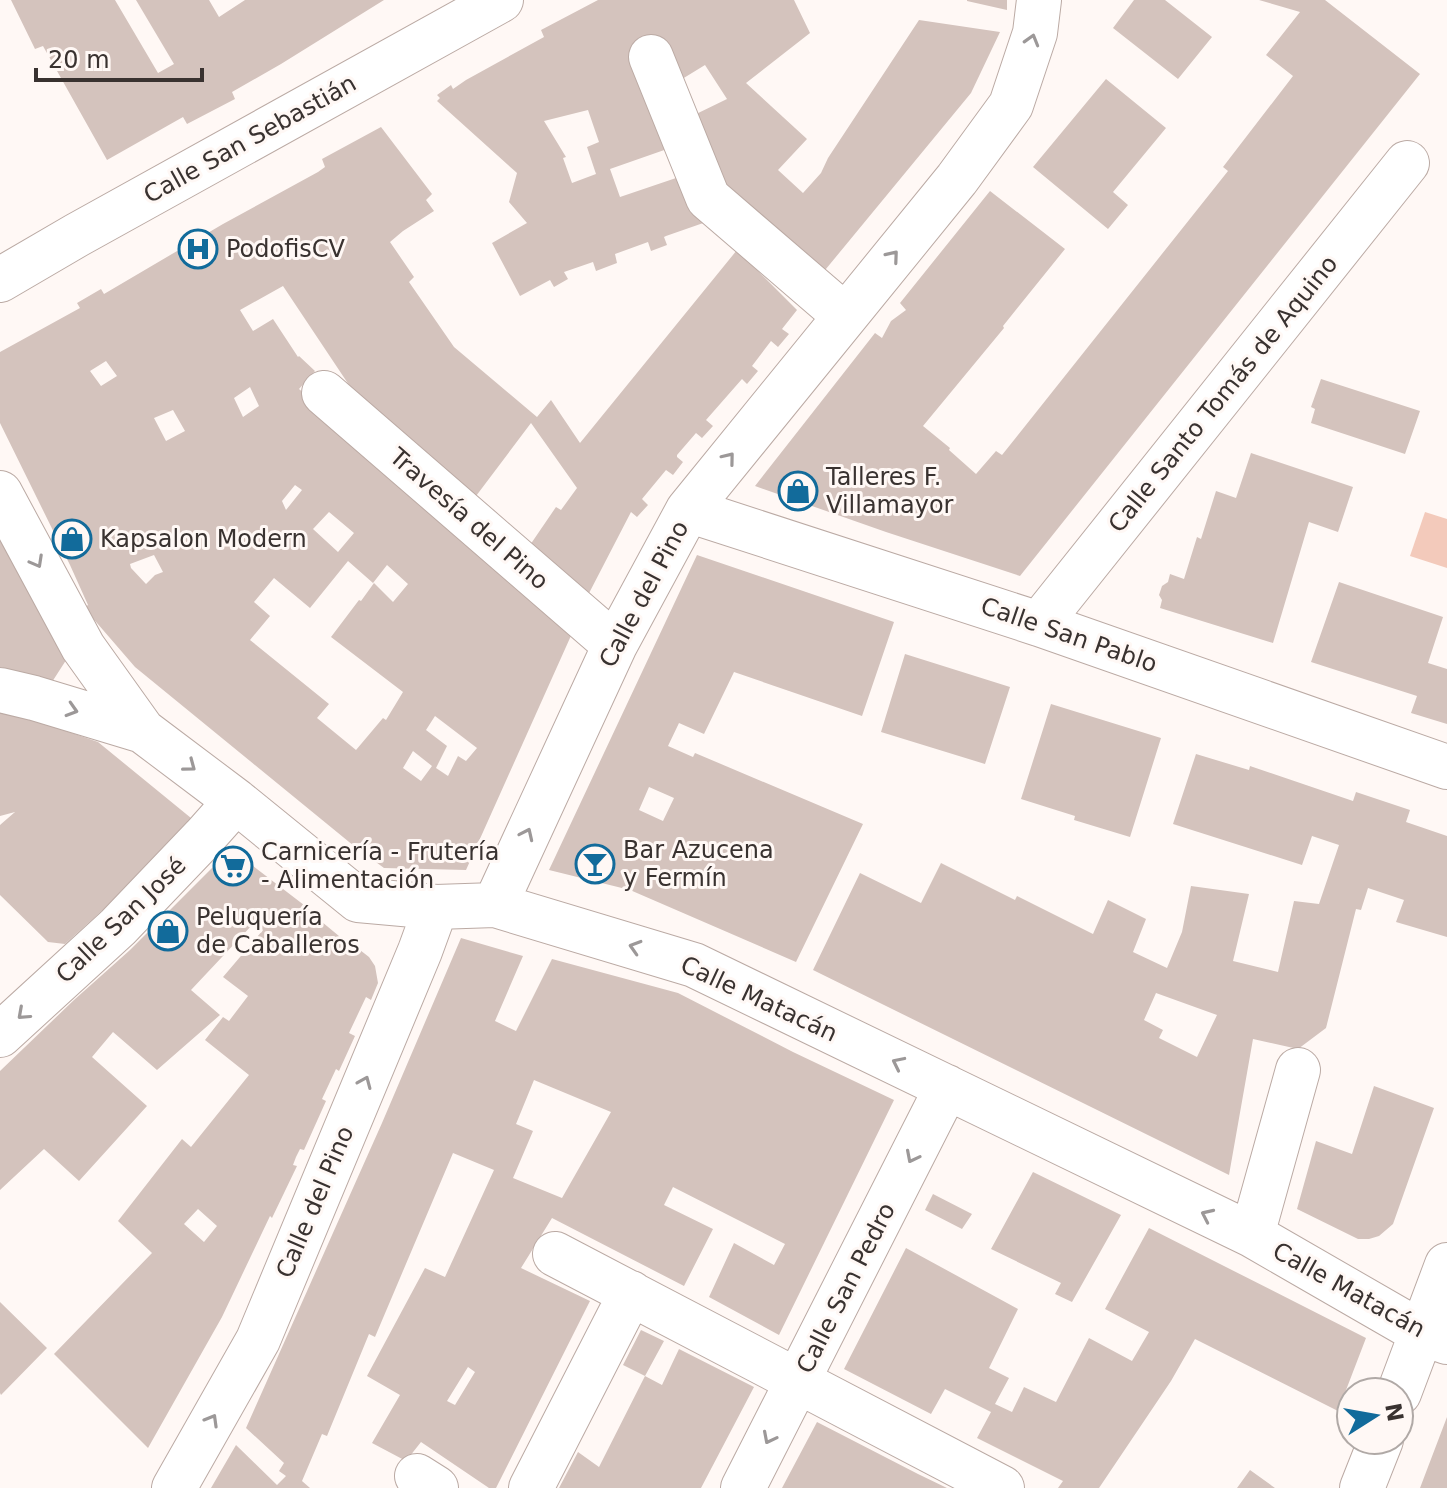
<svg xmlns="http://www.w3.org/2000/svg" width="1447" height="1488" viewBox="0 0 1447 1488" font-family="'DejaVu Sans',sans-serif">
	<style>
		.green { fill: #f3cabb }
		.building { fill: #d4c3bd; fill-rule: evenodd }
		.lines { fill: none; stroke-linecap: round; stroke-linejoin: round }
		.minor-casing { stroke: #bbaaa4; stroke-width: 46 }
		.minor { stroke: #fff; stroke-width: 44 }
		.oneway { stroke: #9c9898 }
		.labels { text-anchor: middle; stroke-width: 6; stroke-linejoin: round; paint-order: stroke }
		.street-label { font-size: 24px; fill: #393230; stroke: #fff8f5 }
		.poi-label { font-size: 24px; fill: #393230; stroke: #fff8f5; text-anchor: start }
	</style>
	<rect width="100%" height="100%" fill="#fff8f5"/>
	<path class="green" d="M1425,512L1447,519V568L1410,556Z"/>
	<path class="building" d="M11,0H115L158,73L174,64L136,0H209L219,17L245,0H384L281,64L232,92L235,99L187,124L183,117L107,160L43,46L35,49Z
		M598,0H794L810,33L746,83L807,139L778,170L803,193L821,173L828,158L919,20L1000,32L971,93L821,275L725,186L690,117L727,99L705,65L674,84L670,148L610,169L620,197L679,177L709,221L666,236L664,237L667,245L651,251L648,242L615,254L617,263L596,271L593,262L564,272L568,279L554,287L550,280L520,296L492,243L527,223L509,202L517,173L437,101L440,98L437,95L451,85L453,89L466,80L544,37L541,30ZM588,110L599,142L587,147L596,174L572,183L563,158L566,157L544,121Z
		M967,0H1007V10L967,1Z
		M1134,0H1165L1212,37L1178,79L1113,28Z
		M1259,0H1325L1420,74L1020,576L886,532L755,486L875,333L882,338L891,321L906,310L900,303L990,191L1065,249L1003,326L1004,328L923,426L950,448L949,450L976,474L996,451L1002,455L1228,171L1223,167L1293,76L1266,55L1300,12Z
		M1106,79L1166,128L1113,192L1128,205L1108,229L1033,167Z
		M381,127L432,194L426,200L434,211L403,231L390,242L414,277L409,282L454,347L537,417L551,400L580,443L737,250L797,310L782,329L789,334L778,347L771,341L752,366L758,371L747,384L742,379L706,420L713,426L702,438L696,433L677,455V457L683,462L673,475L666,470L642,499L648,505L637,517L631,512L586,599L528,548L556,507L561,510L577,488L531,423L473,500L363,406L283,286L240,310L253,331L273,319L298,357L299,356L315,371L299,389L574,629L466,870L384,868L354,846L135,667L84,608L88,605L70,565L0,423V352L80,308L77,303L101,289L104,294L223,224L318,172L325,167L322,159ZM106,361L117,376L101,386L90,371ZM250,387L259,406L243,417L234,398ZM173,410L185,431L166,441L154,418ZM295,485L302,490L286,510L282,501ZM329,512L354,533L338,552L313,529ZM154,555L163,572L155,575L146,584L131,568L130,564ZM348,561L373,583L387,565L408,584L393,602L374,583L361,601L359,600L331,637L403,692L386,720L383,718L356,750L317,718L329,704L250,640L270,616L254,602L274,578L310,608ZM435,716L477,748L466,761L458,756L448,776L436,768L447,746L426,730ZM413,751L432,766L421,781L403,768Z
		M1321,379L1420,411L1405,454L1311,423L1315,409L1311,407Z
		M1251,453L1353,487L1338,532L1309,522L1273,643L1160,608L1162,600L1159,595L1162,586L1168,582L1170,574L1184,579L1197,537L1201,539L1216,491L1236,498Z
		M0,525L70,654L52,682L0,667Z
		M697,555L894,622L862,716L734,672L704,734L679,723L668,746L693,757L695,753L863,824L796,962L630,890L549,870ZM649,787L674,798L663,821L639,810Z
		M1339,582L1443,617L1428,663L1447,669V724L1411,713L1417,696L1311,662Z
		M905,654L1010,687L985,764L881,732Z
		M1051,704L1161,738L1130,837L1074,820L1075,816L1021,799Z
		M0,708L98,742L191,818L106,907L65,944L48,942L0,895V825L15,812L0,816Z
		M1196,754L1249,770L1250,766L1353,801L1356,792L1410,810L1406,822L1447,836V937L1396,922L1404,900L1368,888L1361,910L1356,909L1326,1028L1298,1049L1253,1039L1229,1175L813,970L860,873L921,903L941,863L1015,900L1017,896L1093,934L1108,900L1146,919L1133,952L1167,968L1182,932L1191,886L1249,894L1233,961L1278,972L1294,901L1319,904L1339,845L1312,836L1302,865L1173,824ZM1156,993L1217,1015L1197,1057L1159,1038L1163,1030L1144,1020Z
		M231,849L317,915L316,917L345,941L347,940L369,957L375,966L378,983L371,1000L366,997L349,1033L355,1036L339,1071L336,1069L322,1099L326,1101L304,1150L300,1149L296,1157L293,1165L297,1166L272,1218L270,1216L222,1317L148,1448L54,1354L152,1253L118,1221L182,1139L191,1147L249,1075L205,1040L223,1017L229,1021L248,996L223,977L263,930L254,923L191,990L220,1015L157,1070L113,1032L92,1057L147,1106L79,1181L44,1149L0,1190V1071L74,1000L130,950ZM198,1209L217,1226L204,1242L184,1224Z
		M461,938L523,956L495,1021L516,1031L552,959L678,993L793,1052L894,1100L779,1335L709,1297L734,1243L774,1265L785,1244L673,1187L664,1205L713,1229L684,1286L552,1218L521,1268L590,1301L496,1488H489L421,1442L406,1461L372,1443L400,1395L367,1376L425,1268L445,1277L494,1170L453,1153L375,1337L369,1334L327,1436L322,1434L302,1481L310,1488H211L236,1445L277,1485L286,1476L279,1471L284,1463L246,1428L382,1123ZM534,1080L611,1112L562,1198L513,1178L533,1131L516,1124ZM468,1367L475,1372L455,1405L447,1401Z
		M1374,1086L1434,1108L1393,1224L1379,1236L1369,1239H1358L1297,1209L1316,1141L1352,1154Z
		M1033,1172L1121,1215L1072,1302L1055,1294L1061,1283L991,1249Z
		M933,1194L972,1214L962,1229L925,1210Z
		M1149,1228L1366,1338L1338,1411L1195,1339L1171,1381L1099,1488H1058L1063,1481L977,1438L991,1412L945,1389L931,1414L844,1369L906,1248L1018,1309L989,1368L1009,1378L995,1404L1012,1412L1024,1387L1056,1402L1089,1338L1132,1361L1149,1332L1105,1309Z
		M0,1302L47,1348L1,1395L0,1393Z
		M641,1330L664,1341L645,1376L662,1385L679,1349L754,1387L701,1488H559L578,1452L599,1467L645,1376L623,1365Z
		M1447,1417V1488H1420Z
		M817,1422L918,1474L947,1488H782Z
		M1250,1470L1275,1488H1237Z"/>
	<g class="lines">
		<g class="minor-casing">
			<path id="minor" d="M651,57L708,198L844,315
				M0,280L77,235L501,0
				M324,393L615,645
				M0,493L83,647L143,731L236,801L358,900L436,907L495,905L694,965L1252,1235L1422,1333L1447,1342
				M688,510L1039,624L1447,767
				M1039,624L1407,163
				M0,690L34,698L143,731
				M495,905L615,645L688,510L957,179L1011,105L1035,33L1039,0
				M0,1035L118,927L204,837L236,801
				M1252,1235L1298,1070
				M555,1254L1002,1488
				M1399,1393L1447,1265
				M417,1476L436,1488
				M174,1488L258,1340L420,951L436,907
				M531,1488L631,1293
				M743,1488L947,1087
				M1362,1488L1381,1440"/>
		</g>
		<use href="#minor" class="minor"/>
	</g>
	<defs><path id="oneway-chevron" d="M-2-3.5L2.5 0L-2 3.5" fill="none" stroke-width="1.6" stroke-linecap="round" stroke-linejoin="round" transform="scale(2)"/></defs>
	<g class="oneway">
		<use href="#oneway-chevron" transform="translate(1032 40) rotate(-74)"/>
		<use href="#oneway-chevron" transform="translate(893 256) rotate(-50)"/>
		<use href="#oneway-chevron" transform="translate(729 458) rotate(-51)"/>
		<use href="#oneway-chevron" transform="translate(37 562) rotate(61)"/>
		<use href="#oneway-chevron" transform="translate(72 710) rotate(17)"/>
		<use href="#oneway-chevron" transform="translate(190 766) rotate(37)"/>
		<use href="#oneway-chevron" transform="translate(527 834) rotate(-65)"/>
		<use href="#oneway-chevron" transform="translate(635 947) rotate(-163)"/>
		<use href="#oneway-chevron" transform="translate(23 1014) rotate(138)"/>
		<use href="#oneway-chevron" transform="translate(898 1063) rotate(-154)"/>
		<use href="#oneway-chevron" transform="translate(365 1082) rotate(-67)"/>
		<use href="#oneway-chevron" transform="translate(912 1157) rotate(117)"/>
		<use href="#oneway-chevron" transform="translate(1207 1215) rotate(-155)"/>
		<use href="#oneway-chevron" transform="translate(212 1420) rotate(-60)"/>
		<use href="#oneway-chevron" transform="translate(769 1438) rotate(117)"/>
	</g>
	<defs>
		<g id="hospital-ring" transform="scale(2)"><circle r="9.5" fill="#fff8f5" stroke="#126b9b" stroke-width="1.5"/><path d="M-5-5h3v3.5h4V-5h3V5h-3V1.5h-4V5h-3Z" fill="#126b9b"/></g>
		<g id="shop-ring" transform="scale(2)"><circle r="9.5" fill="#fff8f5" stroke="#126b9b" stroke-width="1.5"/><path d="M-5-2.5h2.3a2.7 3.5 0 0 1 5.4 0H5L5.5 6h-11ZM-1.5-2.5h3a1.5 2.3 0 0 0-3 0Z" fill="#126b9b"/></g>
		<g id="bar-ring" transform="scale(2)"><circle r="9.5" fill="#fff8f5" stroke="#126b9b" stroke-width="1.5"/><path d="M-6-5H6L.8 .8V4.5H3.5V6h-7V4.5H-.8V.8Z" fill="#126b9b"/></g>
		<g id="supermarket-ring" transform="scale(2)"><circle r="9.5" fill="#fff8f5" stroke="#126b9b" stroke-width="1.5"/><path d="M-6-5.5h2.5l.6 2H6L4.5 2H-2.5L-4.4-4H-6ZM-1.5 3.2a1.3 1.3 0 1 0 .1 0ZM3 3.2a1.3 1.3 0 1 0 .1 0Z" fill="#126b9b"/></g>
	</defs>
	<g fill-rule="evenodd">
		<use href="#hospital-ring" x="198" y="249"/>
		<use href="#shop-ring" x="798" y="491"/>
		<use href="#shop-ring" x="72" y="539"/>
		<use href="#bar-ring" x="595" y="864"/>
		<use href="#supermarket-ring" x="233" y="866"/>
		<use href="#shop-ring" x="168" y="931"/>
	</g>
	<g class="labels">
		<g class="street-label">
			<text transform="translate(250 139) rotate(-29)" y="8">Calle San Sebastián</text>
			<text transform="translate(1223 394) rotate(-51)" y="8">Calle Santo Tomás de Aquino</text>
			<text transform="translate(469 519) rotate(41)" y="8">Travesía del Pino</text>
			<text transform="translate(644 594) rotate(-62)" y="8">Calle del Pino</text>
			<text transform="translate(1069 635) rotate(19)" y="8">Calle San Pablo</text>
			<text transform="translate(121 920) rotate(-44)" y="8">Calle San José</text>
			<text transform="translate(759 999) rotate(25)" y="8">Calle Matacán</text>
			<text transform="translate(315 1202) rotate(-67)" y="8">Calle del Pino</text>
			<text transform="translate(846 1288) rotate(-63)" y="8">Calle San Pedro</text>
			<text transform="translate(1349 1290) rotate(29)" y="8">Calle Matacán</text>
		</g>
		<g class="poi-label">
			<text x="226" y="257">PodofisCV</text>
			<text x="826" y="485">Talleres F.<tspan x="826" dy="28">Villamayor</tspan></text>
			<text x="100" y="547">Kapsalon Modern</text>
			<text x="623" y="858">Bar Azucena<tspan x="623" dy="28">y Fermín</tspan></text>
			<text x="261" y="860">Carnicería - Frutería<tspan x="261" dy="28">- Alimentación</tspan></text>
			<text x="196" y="925">Peluquería<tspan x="196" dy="28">de Caballeros</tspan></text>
		</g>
	</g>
	<g transform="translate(1375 1416) rotate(79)"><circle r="38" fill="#fff8f5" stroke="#b0a9a6" stroke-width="2"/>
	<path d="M0-6L14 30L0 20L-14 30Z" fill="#126b9b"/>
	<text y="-12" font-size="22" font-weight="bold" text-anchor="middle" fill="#393230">N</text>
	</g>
	<path d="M36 68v12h166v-12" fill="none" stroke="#393230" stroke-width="4"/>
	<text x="48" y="68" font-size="24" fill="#393230" stroke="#fff8f5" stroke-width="6" paint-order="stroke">20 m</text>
</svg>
